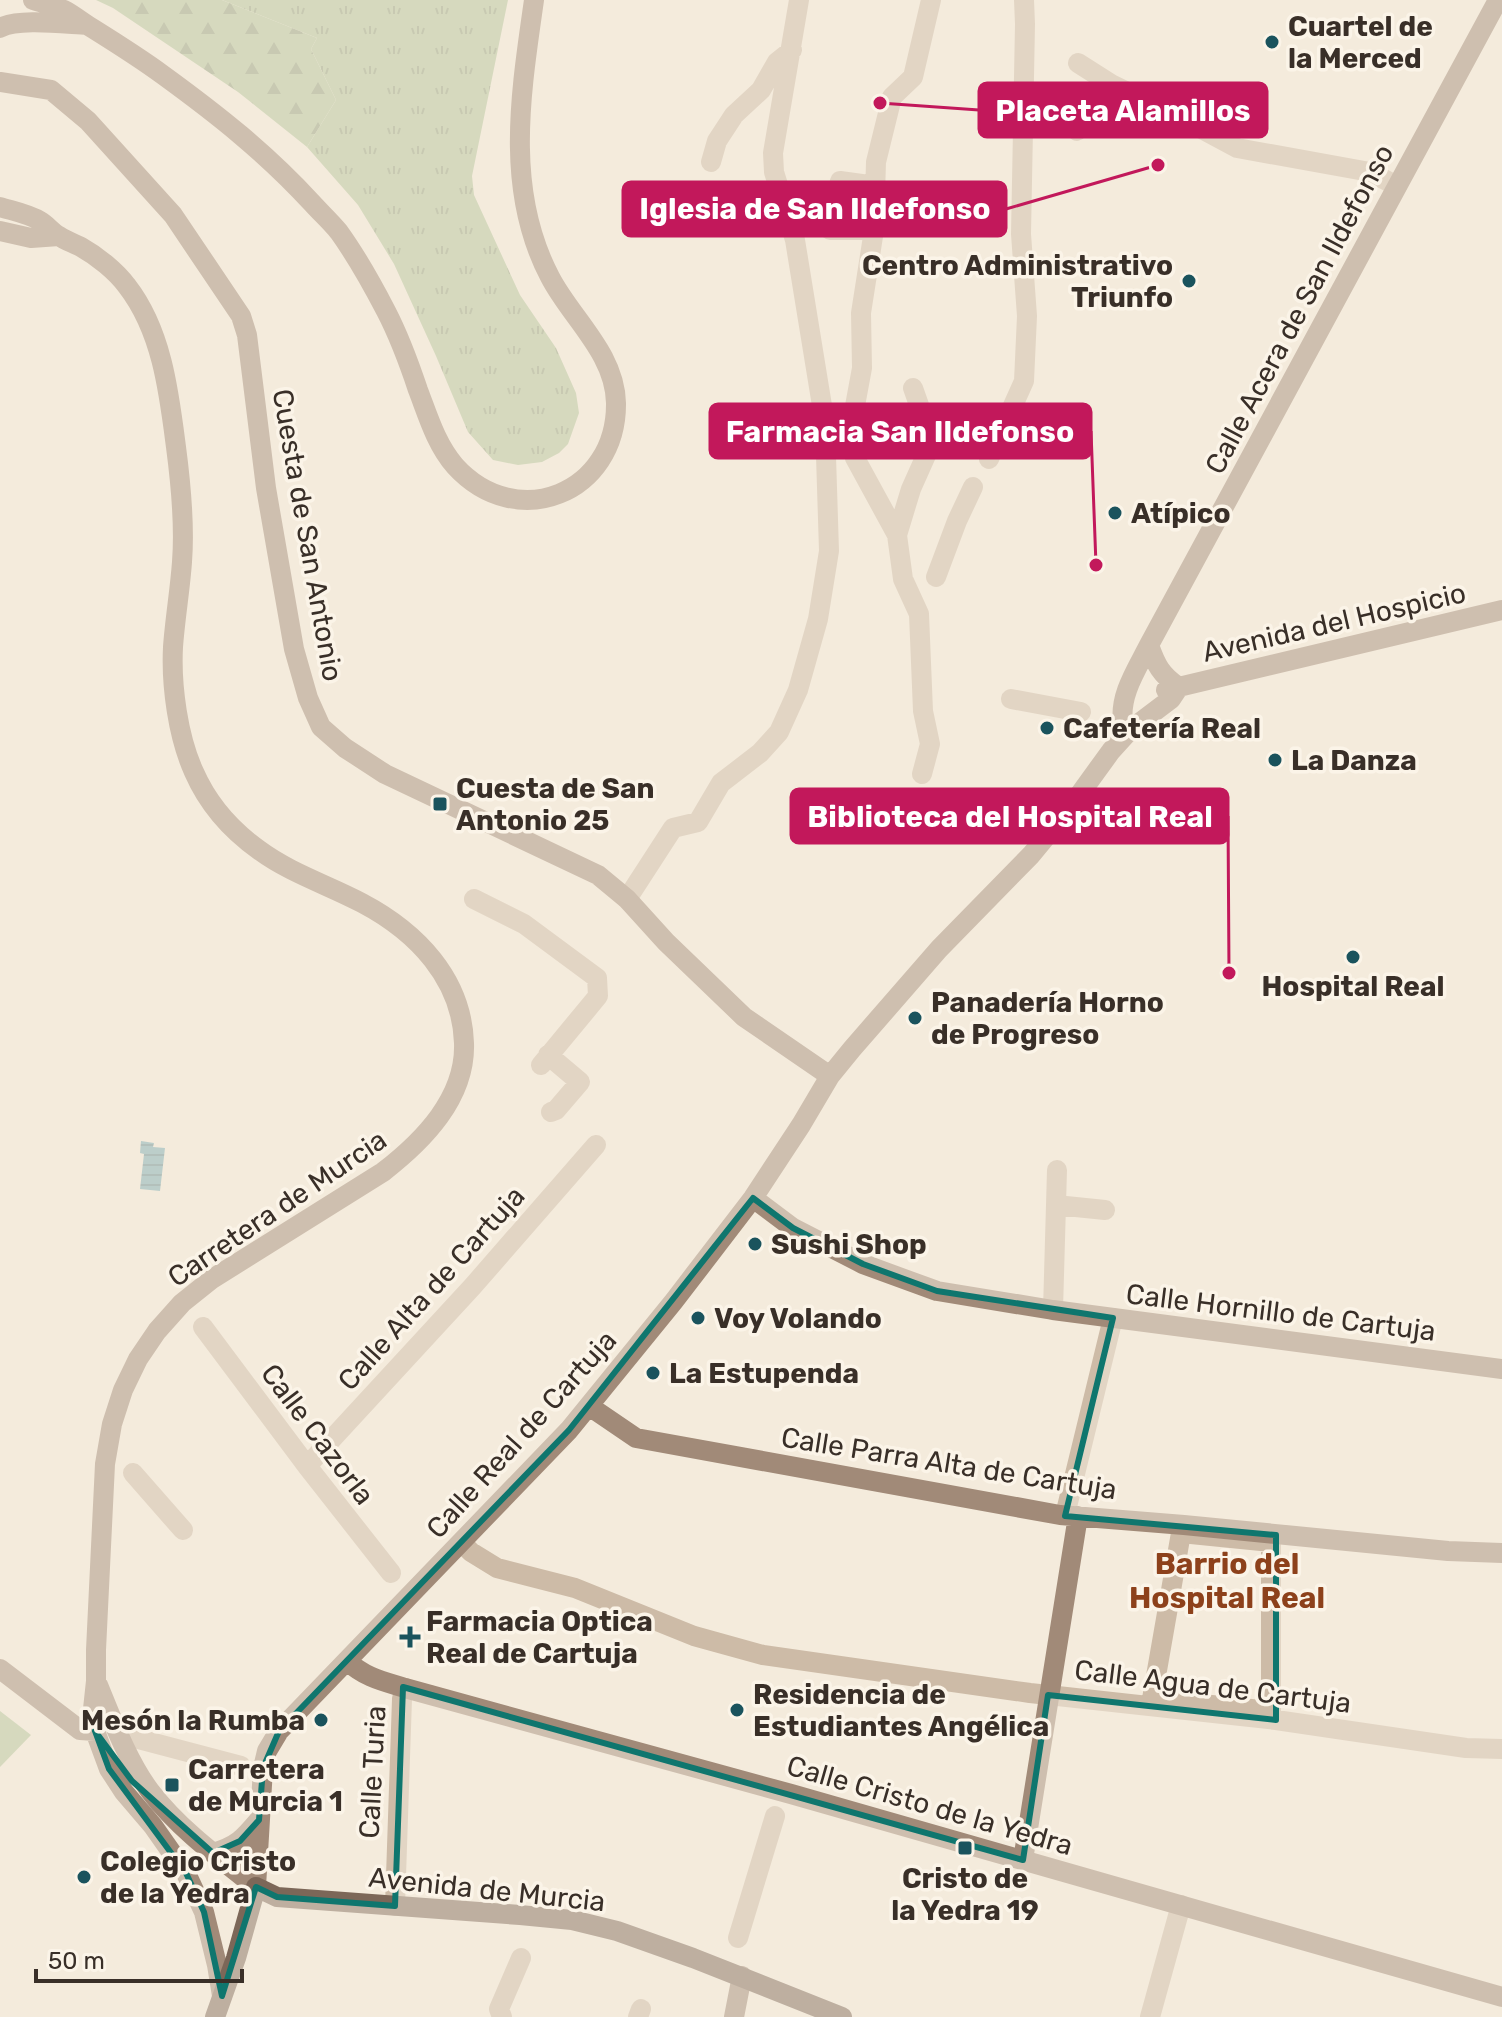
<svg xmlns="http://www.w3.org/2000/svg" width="1502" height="2017" viewBox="0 0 1502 2017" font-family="Rubik,sans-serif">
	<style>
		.grass { fill: url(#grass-tufts) }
		.forest { fill: url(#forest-firs) }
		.green { fill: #b2c49a }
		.water { fill: url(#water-rules) }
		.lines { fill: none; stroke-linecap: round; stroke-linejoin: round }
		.street { stroke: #cdbba7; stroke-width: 20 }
		.secondary { stroke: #a18a78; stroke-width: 20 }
		.primary { stroke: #7c6758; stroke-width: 20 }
		.marked { fill: none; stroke: #0f766e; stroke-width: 6; stroke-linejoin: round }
		.poi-dot { fill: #1a535d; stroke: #fbf4e8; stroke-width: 3 }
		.labels { text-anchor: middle; stroke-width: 7; stroke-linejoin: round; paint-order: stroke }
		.poi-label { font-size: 28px; font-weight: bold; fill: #392f28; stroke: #fbf4e8; text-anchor: start }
		.street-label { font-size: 28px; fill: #392f28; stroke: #fbf4e8 }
		.neighbourhood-label { font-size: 30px; font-weight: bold; fill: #8d411b; stroke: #fbf4e8 }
		.leader { fill: none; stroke: #c2185b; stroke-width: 3 }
		.callout-dot { fill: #c2185b; stroke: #fbf4e8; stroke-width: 3 }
		.callout { fill: #c2185b; stroke: #c2185b; stroke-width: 3 }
		.callout-label { font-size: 30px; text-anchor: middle; font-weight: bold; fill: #fff }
	</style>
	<defs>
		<pattern id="grass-tufts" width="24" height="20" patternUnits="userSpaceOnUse" patternTransform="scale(2)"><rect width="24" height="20" fill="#b2c49a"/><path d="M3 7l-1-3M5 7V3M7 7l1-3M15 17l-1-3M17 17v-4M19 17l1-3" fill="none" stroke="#92a07e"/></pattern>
		<pattern id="forest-firs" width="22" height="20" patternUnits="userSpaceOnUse" patternTransform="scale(2)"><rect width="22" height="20" fill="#b2c49a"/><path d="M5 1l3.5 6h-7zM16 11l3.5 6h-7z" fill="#92a07e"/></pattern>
		<pattern id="water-rules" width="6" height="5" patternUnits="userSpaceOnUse" patternTransform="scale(2)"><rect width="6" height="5" fill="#79abb3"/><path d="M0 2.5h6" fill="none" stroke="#648c92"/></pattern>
	</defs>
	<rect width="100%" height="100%" fill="#f4ebdc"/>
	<path class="grass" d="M222,0H508L472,176L474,195L520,295L556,348L576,393L579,413L568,444L559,453L542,462L518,465L493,460L468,432L436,356L394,264L358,205L307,147L336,100L311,49L317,38Z"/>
	<path class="forest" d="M96,0H222L317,38L311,49L336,100L307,147L238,92L113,8Z"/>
	<path class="green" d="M0,1711L31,1735L0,1767Z"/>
	<path class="water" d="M141,1141L154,1143L153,1147L165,1148L160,1191L140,1189L144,1154L140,1153Z"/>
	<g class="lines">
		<path class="street" d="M1078,63L1111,84L1181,118L1237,148L1370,172L1397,186
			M1077,131L1111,84
			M711,162L717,141L734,115L761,90L777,62L792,50
			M840,181L869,185L868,230H830Z
			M989,459L1024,381L1027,316L1021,234L1025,24L1024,0
			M897,535L911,489L932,442L913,388
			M936,577L957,521L973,487
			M1011,699L1081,712
			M922,774L930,744L923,711L919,614L903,579L897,535L855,458L850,433L862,368L861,313L874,230L876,162L892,97L913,77L931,0
			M474,899L524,924L597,978L598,996L541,1065
			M627,899L673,828L698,822L721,783L760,753L779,732L798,690L818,619L829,551L825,424L795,240L774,172L773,153L799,0
			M548,1055L580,1082L556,1110L551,1112
			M1056,1205L1105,1210
			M1053,1310L1057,1170
			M203,1327L307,1466L391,1573
			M307,1466L473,1286L596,1145
			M133,1473L183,1530
			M1065,1515L1113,1318
			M1181,1533L1271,1542V1711L1152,1699Z
			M462,1543L471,1552L497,1568L575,1588L694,1636L763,1655L1030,1693L1276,1720L1466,1748L1502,1749
			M131,1737L241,1766
			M395,1906L402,1699L405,1688
			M738,1938L775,1816
			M502,2017L499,2009L521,1958
			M638,2017L641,2009
			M1150,2017L1181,1905"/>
		<path class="secondary" d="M33,0C43,3 55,6 64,10C74,15 83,23 92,28C116,43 140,58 163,75C218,115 266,153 312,203C321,213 331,222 339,232C357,257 372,284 386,311C399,336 409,363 418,390C428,416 436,444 455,466C517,534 617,493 616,403C615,353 571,318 550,277C504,190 521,92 534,0
			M0,28C17,18 65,24 87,25
			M0,82L51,90L88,121L173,215L241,316L247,335L266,488L294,649L308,698L321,727L345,748L385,774L598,875L627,899L666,942L744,1017L830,1076
			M0,207C13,211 29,214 40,221C47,225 52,232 59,236C66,241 74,243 81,247C97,256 116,271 127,286C162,331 169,392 176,447C181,485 185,524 182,562C180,590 175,619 173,647C171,686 178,737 194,772C208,804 231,830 259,850C290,873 328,885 362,903C417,932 462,979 464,1043C466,1098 423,1141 383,1172L212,1279L182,1303L157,1331L138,1359L123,1390L112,1424L105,1464L96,1650V1681L93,1709L95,1731L109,1769L124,1792L153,1826L186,1873L204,1912L217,1965L222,1996
			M0,231L31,238L59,236
			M1149,645C1156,665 1161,675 1179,687
			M1166,690L1502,610
			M1123,723C1119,695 1137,669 1149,645L1498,0
			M753,1198L793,1228L863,1264L937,1291L1053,1310L1502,1369
			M589,1406L636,1438L1060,1515L1184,1525L1448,1551L1502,1553
			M347,1661C366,1678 382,1681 405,1688L791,1794L1502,1997
			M0,1669L80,1730L95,1731
			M98,1685C112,1719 128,1762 150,1791C179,1829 219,1858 256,1887
			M213,1853C237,1846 243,1839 259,1820
			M1023,1860L1078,1516
			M256,1887L263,1768L267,1751L279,1731L569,1430L674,1301L753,1198L801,1125L830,1076L852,1049L939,949L1031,855L1069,809L1111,751L1130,730L1171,699L1179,687
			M734,2017L742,1976"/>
		<path class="primary" d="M215,2017L236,1958L256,1887L277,1897L520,1915L572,1920L617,1931L693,1958L842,2017"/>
	</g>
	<path d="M0 0H1502V2017H0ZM753,1198L793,1228L863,1264L937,1291L1113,1318L1065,1516L1276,1535V1720L1048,1695L1023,1860L403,1687L395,1906L277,1897L256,1887L222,1996L204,1912L186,1873L109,1769L95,1731L132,1781L213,1853L240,1841L259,1820L263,1768L279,1731L569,1430Z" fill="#f4ebdc" fill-opacity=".55" fill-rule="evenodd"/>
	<path class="marked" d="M753,1198L793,1228L863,1264L937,1291L1113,1318L1065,1516L1276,1535V1720L1048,1695L1023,1860L403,1687L395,1906L277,1897L256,1887L222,1996L204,1912L186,1873L109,1769L95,1731L132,1781L213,1853L240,1841L259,1820L263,1768L279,1731L569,1430Z"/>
	<g class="poi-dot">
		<circle cx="1272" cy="42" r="8"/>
		<circle cx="1189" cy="281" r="8"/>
		<circle cx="1115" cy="513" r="8"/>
		<circle cx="1047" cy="728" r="8"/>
		<circle cx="1275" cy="760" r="8"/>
		<rect x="432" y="796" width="16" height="16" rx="4"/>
		<circle cx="1353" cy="957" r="8"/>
		<circle cx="915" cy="1018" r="8"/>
		<circle cx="755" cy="1244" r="8"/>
		<circle cx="698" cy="1318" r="8"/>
		<circle cx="653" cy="1373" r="8"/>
		<path d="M406 1625h8v8h8v8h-8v8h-8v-8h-8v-8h8z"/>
		<circle cx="737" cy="1710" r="8"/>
		<circle cx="321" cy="1720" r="8"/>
		<rect x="164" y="1777" width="16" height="16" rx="4"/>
		<rect x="957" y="1840" width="16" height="16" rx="4"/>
		<circle cx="84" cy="1877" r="8"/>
	</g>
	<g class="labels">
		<g class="poi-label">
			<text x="1288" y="36">Cuartel de<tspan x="1288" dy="32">la Merced</tspan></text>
			<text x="1173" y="275" text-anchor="end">Centro Administrativo<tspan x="1173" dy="32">Triunfo</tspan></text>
			<text x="1131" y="523">Atípico</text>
			<text x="1063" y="738">Cafetería Real</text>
			<text x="1291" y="770">La Danza</text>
			<text x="456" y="798">Cuesta de San<tspan x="456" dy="32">Antonio 25</tspan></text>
			<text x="1353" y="996" text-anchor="middle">Hospital Real</text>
			<text x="931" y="1012">Panadería Horno<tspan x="931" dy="32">de Progreso</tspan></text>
			<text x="771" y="1254">Sushi Shop</text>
			<text x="714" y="1328">Voy Volando</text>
			<text x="669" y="1383">La Estupenda</text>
			<text x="426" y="1631">Farmacia Optica<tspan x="426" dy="32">Real de Cartuja</tspan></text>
			<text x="753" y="1704">Residencia de<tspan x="753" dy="32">Estudiantes Angélica</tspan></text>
			<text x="305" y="1730" text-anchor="end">Mesón la Rumba</text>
			<text x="188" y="1779">Carretera<tspan x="188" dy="32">de Murcia 1</tspan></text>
			<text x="100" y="1871">Colegio Cristo<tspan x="100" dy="32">de la Yedra</tspan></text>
			<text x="965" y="1888" text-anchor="middle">Cristo de<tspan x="965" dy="32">la Yedra 19</tspan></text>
		</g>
		<g class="street-label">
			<text transform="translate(1299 309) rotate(-62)" y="10">Calle Acera de San Ildefonso</text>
			<text transform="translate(308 535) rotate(80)" y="10">Cuesta de San Antonio</text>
			<text transform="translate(1334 622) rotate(-13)" y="10">Avenida del Hospicio</text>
			<text transform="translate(277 1208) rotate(-34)" y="10">Carretera de Murcia</text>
			<text transform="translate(431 1288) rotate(-48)" y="10">Calle Alta de Cartuja</text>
			<text transform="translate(1281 1312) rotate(7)" y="10">Calle Hornillo de Cartuja</text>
			<text transform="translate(318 1434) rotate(53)" y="10">Calle Cazorla</text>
			<text transform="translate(521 1434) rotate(-48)" y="10">Calle Real de Cartuja</text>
			<text transform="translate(949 1463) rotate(9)" y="10">Calle Parra Alta de Cartuja</text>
			<text transform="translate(1213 1686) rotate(7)" y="10">Calle Agua de Cartuja</text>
			<text transform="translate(372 1772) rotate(-87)" y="10">Calle Turia</text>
			<text transform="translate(930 1805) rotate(16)" y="10">Calle Cristo de la Yedra</text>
			<text transform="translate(487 1889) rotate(6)" y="10">Avenida de Murcia</text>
		</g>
		<g class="neighbourhood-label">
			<text x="1227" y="1574">Barrio del<tspan x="1227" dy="34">Hospital Real</tspan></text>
		</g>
	</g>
	<path class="leader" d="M880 103L979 110M1158 165L1006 209M1096 565L1091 431M1229 973L1228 816"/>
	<g class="callout-dot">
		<circle cx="880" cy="103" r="8"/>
		<circle cx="1158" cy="165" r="8"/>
		<circle cx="1096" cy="565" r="8"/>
		<circle cx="1229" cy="973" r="8"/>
	</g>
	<g class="callout">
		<rect x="979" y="83" width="288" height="54" rx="8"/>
		<rect x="623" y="182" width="383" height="54" rx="8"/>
		<rect x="710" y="404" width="381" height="54" rx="8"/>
		<rect x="791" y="789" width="437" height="54" rx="8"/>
	</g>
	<g class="callout-label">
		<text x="1123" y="121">Placeta Alamillos</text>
		<text x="815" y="219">Iglesia de San Ildefonso</text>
		<text x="900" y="442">Farmacia San Ildefonso</text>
		<text x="1010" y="827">Biblioteca del Hospital Real</text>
	</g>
	<path d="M36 1969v12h206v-12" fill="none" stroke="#392f28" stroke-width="4"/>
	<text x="48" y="1969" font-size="24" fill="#392f28" stroke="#fbf4e8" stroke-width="6" paint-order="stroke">50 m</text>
</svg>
